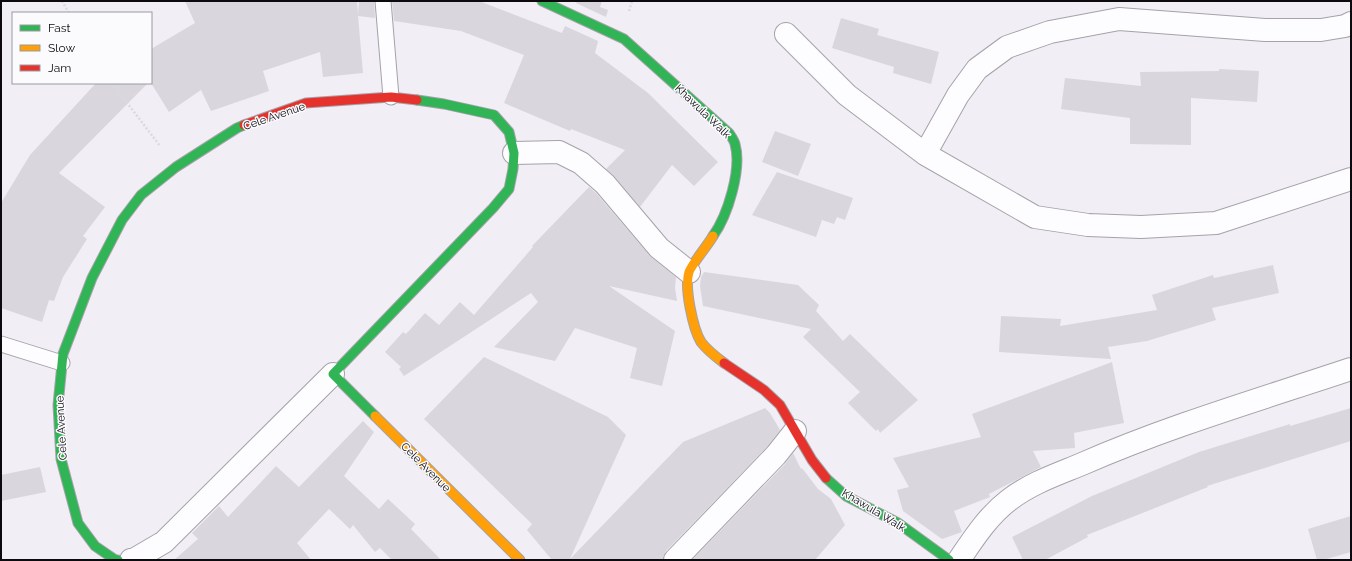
<svg xmlns="http://www.w3.org/2000/svg" width="1352" height="561" viewBox="0 0 1352 561" font-family="Raleway,sans-serif">
	<style>
		.building { fill: #d9d7dd }
		.lines { fill: none; stroke-linecap: round; stroke-linejoin: round }
		.lane-casing { stroke: #a5a2a8; stroke-width: 17 }
		.street-casing { stroke: #a5a2a8; stroke-width: 24 }
		.fast-casing { stroke: #a5a2a8; stroke-width: 11 }
		.slow-casing { stroke: #a5a2a8; stroke-width: 11 }
		.jam-casing { stroke: #a5a2a8; stroke-width: 11 }
		.path { stroke: #dadadc; stroke-width: 2.5; stroke-dasharray: 2 2; stroke-linecap: butt }
		.lane { stroke: #fdfcfe; stroke-width: 15 }
		.street { stroke: #fdfcfe; stroke-width: 22 }
		.fast { stroke: #30b455; stroke-width: 9 }
		.slow { stroke: #ff9f0a; stroke-width: 9 }
		.jam { stroke: #e5322d; stroke-width: 9 }
		.labels { text-anchor: middle; stroke-width: 3; stroke-linejoin: round; paint-order: stroke }
		.street-label { font-size: 11px; fill: #0c0a0f; stroke: #fbfafd }
	</style>
	<rect width="100%" height="100%" fill="#f1eef6"/>
	<path class="building" d="M185,1H357L358,14L359,1H374L375,18L358,16L363,73L323,77L320,52L263,71L269,91L211,111L201,90L169,112L151,83V49L195,23Z
		M392,1H479L562,33L565,26L598,41L595,53L648,93L718,162L694,186L672,165L640,207L614,176L606,169L625,150L571,129L570,131L504,103L524,55L461,31L394,21Z
		M577,1H602L600,7L608,10L606,17L576,3Z
		M841,18L879,29L877,35L939,52L931,84L893,73L894,67L832,48Z
		M1219,69L1259,71L1257,102L1191,98V145L1130,144V118L1061,109L1065,78L1141,86L1140,72L1219,71Z
		M96,83H148L59,173L105,207L83,236L87,239L63,277L54,301L49,300L42,322L1,308V203L30,155Z
		M775,131L811,144L798,176L762,162Z
		M777,172L853,198L845,220L837,217L834,224L822,220L816,237L752,215Z
		M589,187L596,193L650,256L676,277L675,288L677,301L609,286L675,331L662,386L630,378L637,348L575,328L555,361L494,347L538,302L531,293L404,376L399,369L401,367L385,352L403,332L406,334L425,313L439,325L460,302L474,315L533,247L532,246Z
		M1273,265L1279,293L1212,308L1216,320L1147,341L1108,347L1111,359L999,352L1001,316L1061,319L1060,326L1157,310L1152,295L1213,275L1214,278Z
		M704,272L798,285L819,305L816,311L843,341L850,334L918,400L880,433L878,429L876,431L848,403L860,392L803,337L811,329L703,306L700,286L701,277Z
		M484,357L608,417L626,435L570,559L683,442L765,408L770,413L780,430L767,447L666,551L663,557V560H552L527,530L532,524L424,419Z
		M1112,362L1124,423L1074,433L1075,448L1033,451L1041,467L989,494L990,497L954,511L962,532L942,539L903,511L897,490L909,487L893,458L981,437L972,414Z
		M1351,408V441L1207,486L1208,487L1087,535L1088,537L1045,560H1023L1012,537L1092,496L1199,452L1290,424V426Z
		M363,421L374,432L344,476L379,509L388,499L415,524L411,529L441,560H392L380,548L375,552L353,525L350,529L329,509L297,543L311,560H174L198,539L192,533L219,506L228,517L276,466L299,487Z
		M793,453L801,469L802,468L818,489L831,499L845,525L815,560H692L785,464Z
		M40,467L46,492L1,501V475Z
		M1351,516V552L1323,560H1317L1308,529Z"/>
	<g class="lines">
		<g class="lane-casing">
			<path id="lane" d="M383,1L391,97
				M1,344L62,363"/>
		</g>
		<g class="street-casing">
			<path id="street" d="M786,34L847,95L925,154L1035,217L1088,225L1141,227L1216,223L1351,179
				M514,153L559,152L581,163L605,184L659,248L689,272
				M925,154L958,95L977,69L1007,47L1050,32L1119,19L1265,30H1321L1345,26L1351,23
				M131,560L135,559L164,542L333,374
				M675,560L776,455L795,431
				M959,560C974,538 988,516 1009,500C1031,483 1058,474 1082,464C1169,426 1261,399 1351,369"/>
		</g>
		<g class="fast-casing">
			<path id="fast" d="M542,1L624,39L729,133C731,136 734,140 735,144C742,169 728,215 713,236
				M375,416L333,374L493,208L509,189L513,169L514,153L509,132L494,115L444,104L417,100
				M826,478L846,496L898,523L949,560
				M118,560L114,559L95,546L78,523L61,459L58,405L63,354L92,278L122,220L141,195L176,167L237,128L244,125"/>
		</g>
		<g class="slow-casing">
			<path id="slow" d="M713,236C708,245 692,264 689,272C684,287 693,329 701,342C707,350 716,357 724,363
				M375,416L520,560"/>
		</g>
		<g class="jam-casing">
			<path id="jam" d="M244,125L306,103L391,97L417,100
				M724,363L764,390L780,405L812,460L826,478"/>
		</g>
		<path class="path" d="M62,1L69,13
			M629,11L632,1
			M112,83L160,146"/>
		<use href="#lane" class="lane"/>
		<use href="#street" class="street"/>
		<use href="#fast" class="fast"/>
		<use href="#slow" class="slow"/>
		<use href="#jam" class="jam"/>
	</g>
	<g class="labels">
		<g class="street-label">
			<text transform="translate(703 111) rotate(44)" y="4">Khawula Walk</text>
			<text transform="translate(274 116) rotate(-19)" y="4">Cele Avenue</text>
			<text transform="translate(61 428) rotate(-93)" y="4">Cele Avenue</text>
			<text transform="translate(426 467) rotate(45)" y="4">Cele Avenue</text>
			<text transform="translate(874 510) rotate(31)" y="4">Khawula Walk</text>
		</g>
	</g>
	<rect width="1352" height="561" fill="none" stroke="#0c0a0f" stroke-width="4"/>
	<rect x="12" y="12" width="140" height="72" fill="#fbfafd" stroke="#9b9a9e"/>
	<rect x="20" y="25" width="20" height="6" fill="#30b455" stroke="#9b9a9e"/>
	<text x="48" y="32" font-size="12" fill="#0c0a0f">Fast</text>
	<rect x="20" y="45" width="20" height="6" fill="#ff9f0a" stroke="#9b9a9e"/>
	<text x="48" y="52" font-size="12" fill="#0c0a0f">Slow</text>
	<rect x="20" y="65" width="20" height="6" fill="#e5322d" stroke="#9b9a9e"/>
	<text x="48" y="72" font-size="12" fill="#0c0a0f">Jam</text>
</svg>
